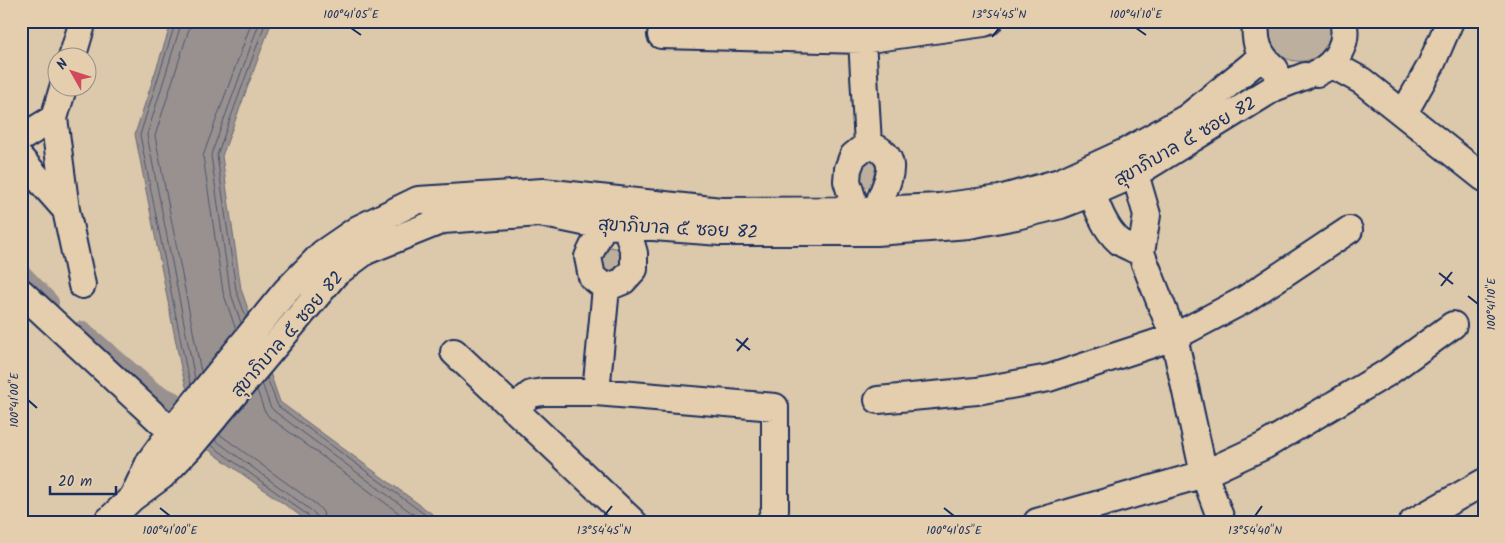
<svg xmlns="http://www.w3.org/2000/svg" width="1505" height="543" viewBox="0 0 1505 543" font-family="Kalam,'Playpen Sans Thai',sans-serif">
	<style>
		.green { fill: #bcaf9d; stroke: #6c6f7e }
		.water { fill: #98918f; stroke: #666a7b }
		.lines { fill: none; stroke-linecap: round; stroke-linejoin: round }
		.shore { stroke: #4d5672; stroke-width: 1 }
		.canal { stroke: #98918f; stroke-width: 22 }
		.street-casing { stroke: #1b2f5e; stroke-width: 30 }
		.street { stroke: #e4cead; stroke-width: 26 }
		.ticks { fill: none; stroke: #1b2f5e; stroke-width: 2 }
		.labels { text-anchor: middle; stroke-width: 4; stroke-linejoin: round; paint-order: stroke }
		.street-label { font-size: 18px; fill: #1b2f5e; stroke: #e4cead }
		.neatline { fill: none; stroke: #1b2f5e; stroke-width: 2 }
		.ticks-label { font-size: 12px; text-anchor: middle; fill: #1b2f5e }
	</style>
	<rect width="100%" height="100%" fill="#dcc8aa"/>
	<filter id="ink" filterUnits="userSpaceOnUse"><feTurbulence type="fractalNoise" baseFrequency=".02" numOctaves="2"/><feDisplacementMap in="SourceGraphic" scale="10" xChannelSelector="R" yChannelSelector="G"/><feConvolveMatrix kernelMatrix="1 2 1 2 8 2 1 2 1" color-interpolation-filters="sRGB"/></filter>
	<g filter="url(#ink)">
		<path class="green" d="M1270,21H1331C1344,69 1262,80 1270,21Z
			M866,158L880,163L873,188L862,187L853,170Z
			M610,247L619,249L627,266L606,277L597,259L605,248Z"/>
		<path class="water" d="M172,21H272L222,156L241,289L280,402L443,522H309L202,445L181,368L135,134Z"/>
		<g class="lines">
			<path class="shore" d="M176,21L140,135L186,367L191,385
				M182,21L147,135L195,379
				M190,21L189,29L155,136L201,372
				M246,317L236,290L217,155L266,21
				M241,323L230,291L211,155L260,21
				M236,330L223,292L203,156L252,21
				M267,378L278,406L435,522
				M262,383L270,406L274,411L424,522
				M257,390L264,410L269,417L411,522
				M219,434L317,505L323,512L325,522
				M215,440L312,511L316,515L317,522
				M211,445L309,516L311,522"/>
			<path class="canal" d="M21,275L48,303
				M82,332L153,393L204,418"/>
			<g class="street-casing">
				<path id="street" d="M1256,21C1254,42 1258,55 1275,69
					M661,35L862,40L984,23L989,21
					M862,40L868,144
					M72,58L83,21
					M1331,64L1362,81L1484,178
					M1317,73C1336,64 1349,43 1343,21
					M63,88L54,118L66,210L82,285
					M1404,113L1431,65L1450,21
					M21,138L54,118
					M868,144C907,158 884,184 877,209C875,214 876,219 876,224
					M21,159L66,210
					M1128,159L1135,174L1147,215L1141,253L1174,337L1204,474L1222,522
					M1087,178C1094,198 1102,227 1120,242C1126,246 1135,249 1141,253
					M604,209L603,226L588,257L592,277L606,288
					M856,226V210L847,181L848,169L853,156L868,144
					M606,288L623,281L634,269V253L626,225L628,208
					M21,292L172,432
					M454,352L633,522
					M596,392L606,288
					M878,400L977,391L1049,378L1174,337L1244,300L1349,230
					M513,409L531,394L543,392H596L775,407V510L770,522
					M134,495L150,461L175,427L286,291L323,253L358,229L418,200L543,192L721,211L876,210L939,207L1000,199L1060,182L1125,152L1188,117L1263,56
					M107,522L132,498L162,476L190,447L335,274L366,251L443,220L540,213L603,226L626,225L721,232H876L969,225L1016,216L1061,205L1092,193L1135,174L1274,88L1305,76
					M1037,522L1204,474L1264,446L1387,373L1453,325
					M1413,522L1484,482"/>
			</g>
			<use href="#street" class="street"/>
		</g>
	</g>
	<path class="ticks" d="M351,28L361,35M1136,28L1146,35M992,37L999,28M1439,273L1453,284M1441,286L1452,272M1468,296L1478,304M736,339L750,350M737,351L748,338M28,400L37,408M160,508L170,516M944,508L954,516M604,516L612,506M1255,516L1262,506"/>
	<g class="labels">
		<g class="street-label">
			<text transform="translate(1185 141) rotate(-30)" y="6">สุขาภิบาล ๕ ซอย 82</text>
			<text transform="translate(678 228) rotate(3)" y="6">สุขาภิบาล ๕ ซอย 82</text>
			<text transform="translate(287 334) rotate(-49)" y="6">สุขาภิบาล ๕ ซอย 82</text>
		</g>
	</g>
	<rect width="1505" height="543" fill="none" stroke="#e4cead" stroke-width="55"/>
	<g transform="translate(72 72) rotate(309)"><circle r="24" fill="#e4cead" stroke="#948e8d"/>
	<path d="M0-4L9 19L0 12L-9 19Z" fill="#d1495b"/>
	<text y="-8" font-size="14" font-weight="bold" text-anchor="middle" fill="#1b2f5e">N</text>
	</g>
	<path d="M50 486v8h66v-8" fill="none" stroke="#1b2f5e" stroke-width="2.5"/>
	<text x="58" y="486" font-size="15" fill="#1b2f5e" stroke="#e4cead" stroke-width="4" paint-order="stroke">20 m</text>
	<rect x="28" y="28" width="1450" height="488" class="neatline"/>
	<g class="ticks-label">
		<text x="351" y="18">100°41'05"E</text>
		<text x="999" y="18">13°54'45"N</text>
		<text x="1136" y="18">100°41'10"E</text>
		<text transform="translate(1491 304) rotate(-90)" y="4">100°41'10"E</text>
		<text transform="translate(14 400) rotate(-90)" y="4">100°41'00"E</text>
		<text x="170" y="534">100°41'00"E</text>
		<text x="604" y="534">13°54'45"N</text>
		<text x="954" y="534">100°41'05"E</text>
		<text x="1255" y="534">13°54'40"N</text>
	</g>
</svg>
